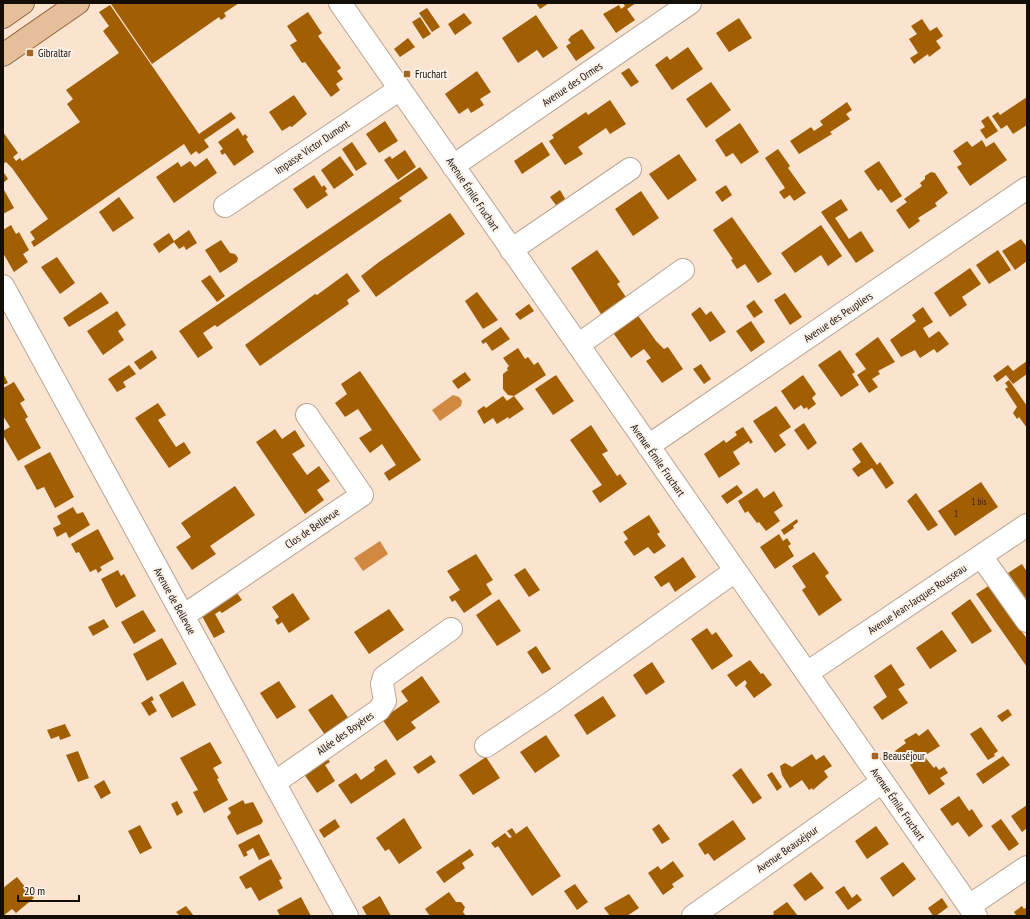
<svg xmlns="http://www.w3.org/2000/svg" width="1030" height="919" viewBox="0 0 1030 919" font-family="'PT Sans Narrow',sans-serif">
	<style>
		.water { fill: #d18941 }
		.building { fill: #a25e02 }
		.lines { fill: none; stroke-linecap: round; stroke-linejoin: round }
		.minor-casing { stroke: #b9a491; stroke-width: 24 }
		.major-casing { stroke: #91653b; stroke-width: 24 }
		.minor { stroke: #fff; stroke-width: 22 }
		.major { stroke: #e5bf9a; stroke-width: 22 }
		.poi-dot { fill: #a16627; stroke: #fcf3eb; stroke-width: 1.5 }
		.labels { text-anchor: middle; stroke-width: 4; stroke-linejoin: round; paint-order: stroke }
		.number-label { font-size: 9px; fill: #382206 }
		.poi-label { font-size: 11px; fill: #150e07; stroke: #fcf3eb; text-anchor: start }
		.street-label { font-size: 11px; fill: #150e07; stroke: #fcf3eb }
	</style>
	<rect width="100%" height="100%" fill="#fae3cf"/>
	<path class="water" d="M453,395L459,397L462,401L461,406L440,421L432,410Z
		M380,541L388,554L363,571L354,558Z"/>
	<path class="building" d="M112,3H239L224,13L226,16L224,18L221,20L219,17L152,64L111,4Z
		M536,3H549L540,9Z
		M623,3H636L627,9L635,20L616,33L603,14L619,5L621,9L625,6Z
		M110,5L199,134L231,112L236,118L204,140L209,147L199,154L196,151L191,155L184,144L34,247L31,242L35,239L30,232L48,219L12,168L6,162L3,164V132L18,153L13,157L16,161L20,158L22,161L80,122L67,104L73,99L66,90L119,53L103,31L109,26L99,12Z
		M427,8L440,27L432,32L419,13Z
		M308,12L322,33L318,36L341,68L337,71L343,79L336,84L340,90L331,97L305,62L302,63L290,45L297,41L287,26Z
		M464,13L472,23L455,35L448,24Z
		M536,15L558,48L543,58L537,50L518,63L502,38Z
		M420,17L431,34L423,39L412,22Z
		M739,18L752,38L729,52L716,33Z
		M922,19L930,31L937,27L943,36L936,41L941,48L929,57L928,54L914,64L910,58L918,53L909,39L917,34L911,26Z
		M582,29L595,48L576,61L566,46L571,43L568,40L571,36Z
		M408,38L415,47L400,57L394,49Z
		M688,47L703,69L672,90L655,65L667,56L670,60Z
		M629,68L639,82L631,87L621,73Z
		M477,71L491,92L480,99L484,105L471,113L468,108L459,114L445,94Z
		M711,82L731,110L706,128L686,99Z
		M294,95L307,114L292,127L290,126L282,131L269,112Z
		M1027,97V125L1013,134L1007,125L1001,129L992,116L998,112L1000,115Z
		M610,100L626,124L610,134L606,128L578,147L583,154L565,165L549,141L554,138L552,135L586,112L588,115Z
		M847,102L852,110L846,114L850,119L830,132L832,134L799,154L790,141L811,127L814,131L823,125L820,121Z
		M988,116L998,131L986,139L980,130L985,127L981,121Z
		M385,121L398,141L379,153L366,134Z
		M740,123L759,152L741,164L733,153L726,157L715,140Z
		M238,128L243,136L245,134L248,137L246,139L254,152L234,166L225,153L222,155L220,151L223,149L218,142Z
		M982,140L986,147L994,142L1007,160L970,186L957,167L962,164L953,151L967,141L972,147Z
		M352,142L367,164L356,171L342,149Z
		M542,142L550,155L522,174L514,161Z
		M778,149L790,166L788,168L806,193L794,201L790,195L784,199L779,192L785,188L765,158Z
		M405,150L416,167L398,180L384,160L390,156L392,159Z
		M679,154L697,180L668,200L649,174Z
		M340,156L354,175L334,189L321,170Z
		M207,158L217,173L174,203L156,177L178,162L181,167L190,161L195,167Z
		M879,161L902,196L891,203L881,189L878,191L864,171Z
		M420,167L428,178L399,198L402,201L217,327L215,325L203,333L213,348L198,358L179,331Z
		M931,172L935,173L948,193L935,203L937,206L918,218L920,221L909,229L896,210L907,202L904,199L922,186L920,183L925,179V176Z
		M4,173L8,179L3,183V174Z
		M314,175L322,187L324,185L327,189L325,191L328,195L307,209L293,189Z
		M726,185L732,195L722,202L715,192Z
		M3,188L14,208L3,214Z
		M560,190L567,202L558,208L550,197Z
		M641,191L659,218L633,236L615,209Z
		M119,197L134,218L113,232L99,212Z
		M841,199L848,210L835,218L849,239L861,231L874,251L856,263L821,212Z
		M450,213L465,234L376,297L361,276L379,262Z
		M732,217L772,274L758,283L745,264L737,269L731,260L733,259L713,230Z
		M11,225L16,234L19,232L29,250L23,254L28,262L14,272L3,253V230Z
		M821,225L842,256L828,266L821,255L795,273L781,253Z
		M189,230L197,243L186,250L184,246L179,249L174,242L159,253L153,244L169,233L174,241Z
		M1021,239L1027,247V261L1015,270L1002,251Z
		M221,240L230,253L235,254L238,258L237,262L220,273L205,250Z
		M597,250L620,282L617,284L628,300L603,317L571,268Z
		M998,250L1011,270L989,284L976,265Z
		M57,257L75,283L60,294L41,267Z
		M970,268L981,284L962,297L967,305L950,317L934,293Z
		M347,273L360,291L347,300L349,304L260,366L245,345L315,294L317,295Z
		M210,275L225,296L217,302L201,281Z
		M101,292L109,303L69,327L63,318Z
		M477,292L498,320L483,329L465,301Z
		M785,293L802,317L790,325L774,300Z
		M754,300L763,312L754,318L746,306Z
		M529,304L534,311L520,320L515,314Z
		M700,307L706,315L711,311L726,332L710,342L691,314Z
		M923,307L933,322L923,328L929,338L939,331L949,344L937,353L934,349L920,358L915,350L901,357L890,340L916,321L912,315Z
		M634,310L656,341L664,349L668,347L683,369L662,383L646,361L651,358L644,349L631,358L609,327Z
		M117,311L126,325L118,331L124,340L103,355L87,331Z
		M751,321L765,342L751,352L736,331Z
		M501,327L510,339L492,351L486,342L483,344L481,341Z
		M878,337L895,362L878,371L880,374L872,379L878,387L869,393L857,375L866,369L855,354Z
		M518,348L525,359L528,357L534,365L538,362L546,375L514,396L508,395L503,389V374L508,370L507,368L509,366L503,358Z
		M152,350L157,358L140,370L134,362Z
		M840,350L855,372L852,374L859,385L841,397L818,365Z
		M1027,361V374L1013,384L1006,375L997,382L993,376L1008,365L1013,371Z
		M701,364L711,379L704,384L693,369Z
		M129,365L136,374L123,382L126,387L117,392L108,379Z
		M360,371L421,460L389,481L384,473L396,465L382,444L370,453L359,438L372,430L358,409L345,417L335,403L347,394L341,384Z
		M465,372L471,380L458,389L452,381Z
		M3,373L8,383L3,385Z
		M556,375L574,401L553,415L535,389Z
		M803,375L816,394L812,398L816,404L808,410L807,407L804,409L801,405L794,410L781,391Z
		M1009,380L1027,406V428L1019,417L1017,419L1013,413L1017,407L1005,389L1008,387L1005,383Z
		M14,382L25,400L20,403L28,417L25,419L41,448L18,461L3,435V431L10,427L3,416V388Z
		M503,396L507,401L514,396L524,409L509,419L508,417L497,424L493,418L484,424L477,411L484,406L486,408Z
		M158,403L166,415L158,420L176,447L184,442L191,453L169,468L135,418Z
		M776,406L791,427L779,435L786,445L775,453L753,421Z
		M804,423L817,443L808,450L794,430Z
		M591,425L608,451L602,454L617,476L620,474L627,484L600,503L592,491L602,485L570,440Z
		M743,427L753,442L750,444L749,441L733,452L740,464L719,478L704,454L724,440L726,443L737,435L735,432Z
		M275,429L282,439L295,430L305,446L292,454L307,475L319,466L330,481L317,490L324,500L305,514L256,442Z
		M861,442L877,465L880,462L894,483L886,489L872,468L858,477L852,469L861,462L852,449Z
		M50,452L74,497L55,508L44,487L37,490L24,466Z
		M981,482L998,507L955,536L938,511Z
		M737,485L743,493L727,504L721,496Z
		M235,486L255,515L210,546L216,554L192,570L176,547L191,537L181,523Z
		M757,488L764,498L774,491L783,506L774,512L780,521L766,531L759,522L757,523L748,511L745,513L738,501Z
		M916,493L938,525L928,531L907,501Z
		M73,507L77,514L83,512L90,525L69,538L66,532L57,537L53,528L61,524L57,516Z
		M649,515L660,532L657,534L666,546L654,554L648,547L634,556L624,542L628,539L623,532Z
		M797,519L798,522L793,526L794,528L784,535L781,530Z
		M98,529L114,559L100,567L102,570L98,573L96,569L90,572L79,552L76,553L71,544Z
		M779,534L783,541L787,538L791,544L788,546L794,556L775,569L760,547Z
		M814,552L829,573L825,576L842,600L819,616L802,590L806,587L792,566Z
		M476,554L493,580L486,584L492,594L464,613L455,600L452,602L449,597L460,590L447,571Z
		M683,557L696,577L675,592L669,582L661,587L654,577Z
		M1022,564L1027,572V600L1008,573Z
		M525,568L540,590L529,597L514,575Z
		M118,570L121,576L124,574L136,596L116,608L101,579Z
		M990,585L1027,639V667L976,594Z
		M237,593L242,600L222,613L220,611L215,614L225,632L214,638L202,616Z
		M293,593L310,619L289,633L282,622L278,625L275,620L279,617L272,607Z
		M499,599L521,631L497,646L476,615Z
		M970,599L992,631L972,644L951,613Z
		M389,609L404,630L369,654L354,632Z
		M143,610L156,631L134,644L121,622Z
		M104,619L109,627L93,636L88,627Z
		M707,628L712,635L716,632L733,656L712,670L691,639Z
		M942,630L957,651L930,669L916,648Z
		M162,638L177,664L147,681L133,654Z
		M536,646L551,669L542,674L527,652Z
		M750,660L761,674L763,673L772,685L754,698L745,686L747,683L745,680L736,687L727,675Z
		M652,662L665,682L646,695L633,675Z
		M891,664L905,685L898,689L908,703L882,720L873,707L887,697L874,676Z
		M422,676L440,702L411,722L416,728L397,741L382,719L408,701L401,691Z
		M183,681L196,705L172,718L159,695Z
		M279,681L296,707L277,719L260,693Z
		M332,694L349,719L325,735L308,710Z
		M152,696L154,700L151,701L157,711L149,716L141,703Z
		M603,696L616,716L587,735L574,715Z
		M1008,709L1012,715L1002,722L997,716Z
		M65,724L71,736L60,740L59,736L51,739L47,730Z
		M981,727L998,751L994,754L995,756L988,760L970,734Z
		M928,729L940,746L924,756L934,768L936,766L939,770L944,767L948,773L940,778L945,784L929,795L904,755L900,758L895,751L906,743L904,740L916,733L919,736Z
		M546,735L560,756L535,773L520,752Z
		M210,742L222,763L213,768L219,778L217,779L228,800L204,813L193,792L198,790L180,758Z
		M78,751L89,778L78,782L66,755Z
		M812,754L816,760L824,755L832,766L824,771L828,777L813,790L812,788L809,790L802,780L790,788L782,775L780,766L785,763L792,767Z
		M431,755L436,762L418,774L413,767Z
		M1003,756L1010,765L983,784L976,774Z
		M486,757L500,778L473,795L459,775Z
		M327,758L330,762L325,765L335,781L317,793L304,774Z
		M386,759L396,774L351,804L338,785L356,773L361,780L375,770L374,767Z
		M741,768L762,798L753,804L732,775Z
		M772,772L782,787L777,791L767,775Z
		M104,780L111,793L101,799L94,786Z
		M959,796L969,811L972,809L983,826L969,837L958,822L952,826L940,809Z
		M243,800L245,804L253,802L263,821L261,824L237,835L227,817L231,813L228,808Z
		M177,801L183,812L177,816L171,804Z
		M1027,805V828L1022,832L1011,816Z
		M404,818L422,848L399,864L389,849L385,851L376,838Z
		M335,819L340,827L324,838L319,830Z
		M1001,819L1019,844L1009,851L991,826Z
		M733,820L746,839L714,861L708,853L705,855L698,844Z
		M659,824L670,839L662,844L652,829Z
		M140,825L152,848L140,854L128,831Z
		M527,826L561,876L532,896L498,846L495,848L491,843L505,833L509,838L512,837L507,831L512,828L516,834Z
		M876,826L889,844L867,859L855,841Z
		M259,834L270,855L259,860L253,848L246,852L248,855L244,857L238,845Z
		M470,849L474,855L462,863L465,868L444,883L436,872Z
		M271,859L282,879L279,880L283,888L259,901L251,887L246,889L239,877Z
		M673,861L684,876L672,884L674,887L663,895L648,873L658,866L661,870Z
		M903,862L916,879L893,897L880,878Z
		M811,872L824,888L805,901L793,885Z
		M17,877L34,898L16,913L12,909L3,916V888Z
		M575,884L588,902L577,910L564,891Z
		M844,886L852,898L857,894L862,900L848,910L835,892Z
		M449,892L456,902H461L465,907L463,912L466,916H430L425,909Z
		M629,894L639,908L627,916H610L604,908Z
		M380,896L391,916H367L362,907Z
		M301,897L311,916H280L277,910Z
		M942,898L948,907L936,916H933L928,908Z
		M787,902L798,916H772L774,914L773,912Z
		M186,906L194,916H180L176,912Z
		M1022,906L1024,909L1027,907V916H1013L1016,915L1014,912Z"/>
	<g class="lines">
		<g class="minor-casing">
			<path id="minor" d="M340,3L976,916
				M453,166L690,3
				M225,206L400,89
				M511,250L630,169
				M3,286L347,916
				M578,345L683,270
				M648,446L1027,188
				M981,556L1027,621
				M183,616L362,495L307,415
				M807,673L1027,525
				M486,746L552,702L735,571
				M274,783L379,710L385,701L382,684L384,677L451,629
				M969,906L1027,867
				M693,916L882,782"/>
		</g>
		<g class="major-casing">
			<path id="major" d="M3,17L23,3
				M3,55L78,3"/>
		</g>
		<use href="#minor" class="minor"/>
		<use href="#major" class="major"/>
	</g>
	<g class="poi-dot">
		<rect x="26" y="49" width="8" height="8" rx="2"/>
		<rect x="403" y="70" width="8" height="8" rx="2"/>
		<rect x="871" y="752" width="8" height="8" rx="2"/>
	</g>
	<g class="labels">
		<g class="number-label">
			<text x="979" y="505">1 bis</text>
			<text x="956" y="517">1</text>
		</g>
		<g class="poi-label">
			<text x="38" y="57">Gibraltar</text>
			<text x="415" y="78">Fruchart</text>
			<text x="883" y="760">Beauséjour</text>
		</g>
		<g class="street-label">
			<text transform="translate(572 84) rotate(-34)" y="4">Avenue des Ormes</text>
			<text transform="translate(312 147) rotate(-34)" y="4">Impasse Victor Dumont</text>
			<text transform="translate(473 194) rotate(56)" y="4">Avenue Émile Fruchart</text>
			<text transform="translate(838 317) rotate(-34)" y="4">Avenue des Peupliers</text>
			<text transform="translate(658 460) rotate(55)" y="4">Avenue Émile Fruchart</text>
			<text transform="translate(312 528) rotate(-34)" y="4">Clos de Bellevue</text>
			<text transform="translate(917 599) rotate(-34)" y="4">Avenue Jean-Jacques Rousseau</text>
			<text transform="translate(175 601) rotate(61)" y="4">Avenue de Bellevue</text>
			<text transform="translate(345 733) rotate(-35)" y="4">Allée des Boyères</text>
			<text transform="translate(898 804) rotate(55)" y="4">Avenue Émile Fruchart</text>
			<text transform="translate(787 849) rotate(-35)" y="4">Avenue Beauséjour</text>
		</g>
	</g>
	<rect width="1030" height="919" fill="none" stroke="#150e07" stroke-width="8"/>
	<path d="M18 895v6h61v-6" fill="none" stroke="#150e07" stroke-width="2"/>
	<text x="24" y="895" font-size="12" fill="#150e07" stroke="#fcf3eb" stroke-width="3" paint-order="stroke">20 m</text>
</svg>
